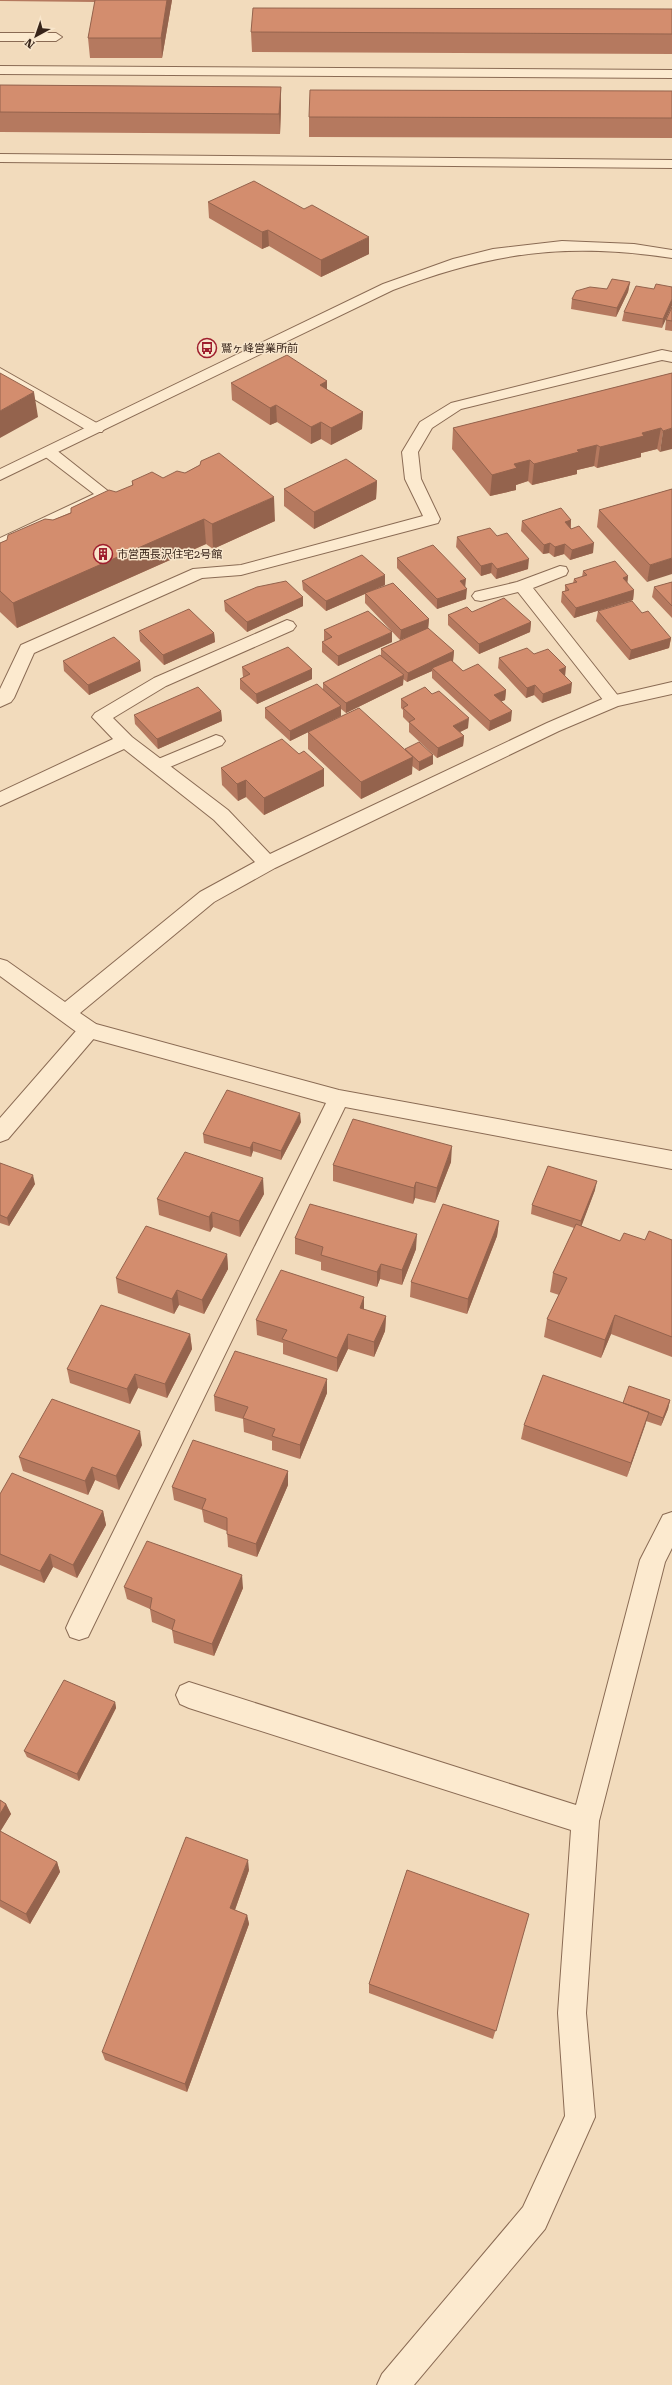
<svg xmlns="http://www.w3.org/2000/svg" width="672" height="2385" viewBox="0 0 672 2385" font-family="'Roboto Serif','Noto Sans JP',serif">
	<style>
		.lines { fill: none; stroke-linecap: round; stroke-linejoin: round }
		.service-casing { stroke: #8a6b54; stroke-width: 2 }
		.minor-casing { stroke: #8a6b54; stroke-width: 2 }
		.tertiary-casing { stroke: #8a6b54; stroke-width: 2 }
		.service { fill: #fceacf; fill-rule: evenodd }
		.minor { fill: #fceacf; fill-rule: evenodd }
		.tertiary { fill: #fceacf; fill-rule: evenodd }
		.wall { fill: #b5795f }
		.shaded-wall { fill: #94634d }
		.building { fill: #d38d6e; stroke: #94634d }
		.labels { text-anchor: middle; stroke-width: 3; stroke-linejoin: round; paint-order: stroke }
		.far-poi-label { font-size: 11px; fill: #38251a; stroke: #f8e6cc; text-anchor: start }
	</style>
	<rect width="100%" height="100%" fill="#f2dbbc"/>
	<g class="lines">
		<g class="service-casing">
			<path id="service" d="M0,33H56L62,37L56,41H0Z
				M662,350L672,352V362L662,360L461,409L432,428L418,452L421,479L440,519L438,523L241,575L202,578L34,653L14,698L11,702L0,707V689L21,645L193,569L241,565L423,516L405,479L402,452L420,422L451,403Z
				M0,368L102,426L104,429L102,432H90L0,379Z
				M49,447L55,449L113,495L111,498L0,549V538L94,494L43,455L41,452L43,449Z
				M560,566L566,567L568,571L566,575L533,588L619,697L622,701L619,705L613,707L607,705L518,592L481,601L475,600L472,596L475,592L517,582Z
				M216,735L222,737L225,741L222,745L158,772L151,770L149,766L151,762Z
				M89,1022L96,1024L99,1030L96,1036L8,1139L0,1142V1118L82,1024Z
				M672,1512V1548L665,1562L599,1821L586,2013L595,2117L545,2229L414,2385H377L382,2374L523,2207L565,2116L558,2013L571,1830L189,1708L180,1704L176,1695L180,1686L189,1682L576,1805L640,1560L663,1515Z"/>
		</g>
		<g class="minor-casing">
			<path id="minor" d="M0,66L672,70V78L0,74Z
				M0,154L672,160V168L0,162Z
				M287,620L293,622L296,626L293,630L166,686L113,718L132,737L228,810L270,854L547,723L607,697L672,682V694L618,706L559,731L275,868L214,902L80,1013L96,1024L339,1090L672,1151V1169L345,1107L88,1637L79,1640L70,1637L66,1628L70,1619L326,1103L82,1036L0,976V959L7,961L65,1002L200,892L255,862L214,820L124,749L0,806V792L113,739L92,717L95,713L154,678Z"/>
		</g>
		<g class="tertiary-casing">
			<path id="tertiary" d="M562,241L634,244L672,250V258C566,242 493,252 393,290L0,480V469L383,284L453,259L493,249Z"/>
		</g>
		<use href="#service" class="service"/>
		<use href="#minor" class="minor"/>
		<use href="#tertiary" class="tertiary"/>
	</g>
	<path class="wall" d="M0,0H172L162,58H90L88,38L95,2L0,1Z
		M672,9V54L252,52L251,32Z
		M0,85L281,87V107L280,134L0,132Z
		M672,91V138L309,137V117Z
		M208,202L369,254L321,277L269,246L262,249L209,218Z
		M630,282L628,292L616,317L571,309L572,299Z
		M672,287L662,328L622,321L624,312L654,289Z
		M672,307V331L665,330L666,320Z
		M672,373L660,452L657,449L641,453V457L597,468L594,466L577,470V474L532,485L528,481L516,485V490L490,496L452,449L453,428Z
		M327,381V390L363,412L362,429L331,445L321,439L311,444L277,422L270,425L232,400L231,383Z
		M200,465L275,521L213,549L206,544L17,628L0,612V543L53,520L132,486V481L163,478L185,473Z
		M377,481L376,499L314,529L284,506V489Z
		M672,489L647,582L597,527L599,510Z
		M571,520V528L593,553L570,560L564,554L554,557L549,553L543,554L521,531L522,521Z
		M497,536L528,569L496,579L491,573L481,576L456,547L457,537Z
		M397,558L465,587L466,599L437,609L397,568Z
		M583,571L628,576L627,583L634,590L633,600L574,618L561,602L562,592L565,591V585L573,583L574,579L582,577Z
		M302,581L385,585L370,591L429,619L428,629L454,651L453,661H452L463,671L506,690L505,700L501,701L511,721L489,731L432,678V671L407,682L403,679V685L346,713L341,709V716L290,741L265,718V708L323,689V683L381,656V649L422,631L400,640L365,603V594L326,611L303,590Z
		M672,582V618L652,597L654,587Z
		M303,597V606L247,632L225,611L224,601Z
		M598,611L642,613L671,638L669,648L629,660L596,621Z
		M472,612L531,622L530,632L479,654L448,625V615Z
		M324,630L392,642L338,666L322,652V642L325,641L324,640Z
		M139,631L214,633L215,642L164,665L140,641Z
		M534,654L565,676L571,693L542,703L534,695L526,698L498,668L499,658Z
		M63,661L141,671L89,695L64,671Z
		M242,667L312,669V679L257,704L240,689V679L243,677Z
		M401,699L468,728L460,732L464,736L463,746L437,758L409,732V723L403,717V710L401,708Z
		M221,711L222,721L158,749L135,724L134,715Z
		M308,732L405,750V749L433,764L419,771L412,766V774L361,799L308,749Z
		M299,754L324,769V786L264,815L246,797L238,801L222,785L221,768Z
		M301,1122L281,1160L253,1151L251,1157L204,1143L203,1134Z
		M451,1162L435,1203L415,1198L413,1204L333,1181V1165Z
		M0,1163L35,1184L9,1226L0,1223Z
		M595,1190L581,1226L620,1241L672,1240V1357L611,1334L601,1358L544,1337L547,1319L559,1295L550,1292L553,1273L574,1228L531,1214L532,1205Z
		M264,1194L240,1237L213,1227L210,1232L159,1215L157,1199Z
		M499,1221L497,1236L467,1314L410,1297L411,1282Z
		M295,1238L416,1249L402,1285L380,1279L377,1287L321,1270V1262L295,1254Z
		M227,1254L228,1269L204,1314L179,1305L174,1314L118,1293L116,1278Z
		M364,1297V1310L386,1316L385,1331L374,1357L348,1349L337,1372L283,1354V1343L257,1335L256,1320Z
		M190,1334L192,1349L167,1398L138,1388L130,1404L70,1383L67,1369Z
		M327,1393L300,1459L272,1450V1441L244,1432L243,1419L215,1411L214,1396Z
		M670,1400L668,1409L661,1426L646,1421L627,1477L521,1439L524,1425L623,1403Z
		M142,1445L119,1490L95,1480L88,1495L23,1471L19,1457Z
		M288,1471V1485L257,1557L228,1547L227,1531L204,1522L202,1510L174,1500L172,1487Z
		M0,1494L103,1511L106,1525L77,1578L53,1567L44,1583L0,1565Z
		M124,1587L243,1588L214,1656L174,1643L172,1630L152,1622L150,1609L127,1599Z
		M115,1702L116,1708L79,1781L27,1757L24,1751Z
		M0,1800L6,1804L11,1814L0,1831L57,1862L60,1872L30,1924L0,1907Z
		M249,1870L235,1910L247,1915L249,1924L187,2092L105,2060L102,2052Z
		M529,1914L493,2039L369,1993V1984Z"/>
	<path class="shaded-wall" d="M167,0H172L162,58L161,38Z
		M281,87V107L280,134L279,114Z
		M268,230L269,246L262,249V232Z
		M369,237V254L321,277V260Z
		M630,282L628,292L616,317L617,308Z
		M672,299V306L662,328L663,319Z
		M327,381V398L320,385Z
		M34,392L38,417L0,438V411Z
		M276,405L277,422L270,425V408Z
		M363,412L362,429L331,445V428Z
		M321,422V439L311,444V427Z
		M661,428L657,449L641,453V457L597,468L600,447L642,433Z
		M672,428V449L660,452L663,431Z
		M597,445L594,466L577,470V474L532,485L534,464L577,450Z
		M530,460L528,481L516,485V490L490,496L492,475L514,464Z
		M377,481L376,499L314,529V512Z
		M274,497L275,521L213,549L212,524Z
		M204,519L206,544L17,628L13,603Z
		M571,520L570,530L565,522Z
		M550,543L549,553L543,554L544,545Z
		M594,543L593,553L570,560L572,550Z
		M565,544L564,554L554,557L555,547Z
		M672,558V574L647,582L650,565Z
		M529,559L528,569L496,579L497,569Z
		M492,563L491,573L481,576V566Z
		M385,575V585L326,611V601Z
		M628,576L627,586L623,578Z
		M466,579L465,589L460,581Z
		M467,589L466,599L437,609V599Z
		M634,590L633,600L574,618L576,608Z
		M303,597V606L247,632V622Z
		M429,619L428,629L400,640L401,630Z
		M531,622L530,632L479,654V644Z
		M392,632V642L338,666V656Z
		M214,633L215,642L164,665L163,655Z
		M671,638L669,648L629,660L631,650Z
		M454,651L453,661L434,670L432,668V671L407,682L408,673Z
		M140,661L141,671L89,695L88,685Z
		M566,667L565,677L559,670Z
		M312,669V679L257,704L256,694Z
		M404,675L403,685L346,713V703Z
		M572,683L571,693L542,703L543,694Z
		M535,685L534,695L526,698L527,688Z
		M506,690L505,700L493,705L494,695Z
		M341,706V716L290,741V731Z
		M221,711L222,721L158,749L157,739Z
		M512,711L511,721L489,731L490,721Z
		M469,718L468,728L452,736L453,726Z
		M464,736L463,746L437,758L438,748Z
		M433,755V764L419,771V762Z
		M413,757L412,774L361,799V782Z
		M324,769V786L264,815V798Z
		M246,780V797L238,801L237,784Z
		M300,1113L301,1122L281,1160V1151Z
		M253,1142V1151L251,1157L250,1148Z
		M452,1146L451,1162L435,1203L437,1188Z
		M33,1175L35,1184L9,1226L7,1218Z
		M263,1178L264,1194L240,1237L239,1221Z
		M597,1181L595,1190L580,1230L581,1221Z
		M416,1182L415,1198L413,1204L414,1188Z
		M212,1212L213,1227L210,1232L209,1217Z
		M499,1221L497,1236L467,1314L468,1299Z
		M417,1234L416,1249L402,1285V1270Z
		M227,1254L228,1269L204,1314L202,1300Z
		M381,1264L380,1279L377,1287V1272Z
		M177,1290L179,1305L174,1314L172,1299Z
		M364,1297V1312L360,1308Z
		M615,1315L611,1334L601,1358L605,1340Z
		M386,1316L385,1331L374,1357V1342Z
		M190,1334L192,1349L167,1398L165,1384Z
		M348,1334V1349L337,1372V1358Z
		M135,1374L138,1388L130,1404L127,1389Z
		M327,1379V1393L300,1459V1445Z
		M670,1400L668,1409L661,1426L663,1418Z
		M649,1412L645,1426L627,1477L631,1463Z
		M140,1431L142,1445L119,1490L116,1476Z
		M92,1467L95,1480L88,1495L85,1481Z
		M288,1471V1485L257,1557L256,1544Z
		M103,1511L106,1525L77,1578L73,1565Z
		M50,1554L53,1567L44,1583L40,1571Z
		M242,1575L243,1588L214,1656L212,1644Z
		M115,1702L116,1708L79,1781L77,1774Z
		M6,1804L11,1814L0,1832V1814Z
		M248,1860L249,1870L232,1918L230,1908Z
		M57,1862L60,1872L30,1924L26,1914Z
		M247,1915L249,1924L187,2092L185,2084Z"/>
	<path class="building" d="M95,0H167L161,38H88Z
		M253,8L672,9V34L251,32Z
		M0,85L281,87L279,114L0,112Z
		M310,90L672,91V118L309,117Z
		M254,181L304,209L312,205L369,237L321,260L268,230L262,232L208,202Z
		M612,279L630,282L617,308L572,299L576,291L590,287L607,289Z
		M656,284L672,287V299L663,319L624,312L636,286L654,289Z
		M672,307V321L666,320Z
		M287,355L327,381L320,385L363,412L331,428L321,422L311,427L276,405L270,408L231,383Z
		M0,373L34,392L0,411Z
		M672,373V428L663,431L661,428L642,433L644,436L600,447L597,445L577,450L579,452L534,464L530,460L514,464L517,468L492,475L453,428Z
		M219,453L274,497L212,524L204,519L13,603L0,591V543L7,540L8,535L45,519L53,520L71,513V508L109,490L116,492L133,485L132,481L152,472L163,478L177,471L185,473L200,465L201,461Z
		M346,459L377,481L314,512L284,489Z
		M672,489V558L650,565L599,510Z
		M561,508L571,520L565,522L571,529L579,526L594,543L572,550L565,544L555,547L550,543L544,545L522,521Z
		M490,528L497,536L507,533L529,559L497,569L492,563L481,566L457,537Z
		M433,545L466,579L460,581L467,589L437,599L397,558Z
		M362,555L385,575L326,601L302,581Z
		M615,561L628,576L623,578L634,590L576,608L562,592L569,590L565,585L577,582L574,579L587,575L583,571Z
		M286,581L303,597L247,622L224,601L257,587Z
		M672,582V606L654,587Z
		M393,583L429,619L401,630L365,593Z
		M504,598L531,622L479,644L448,615L467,607L472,612Z
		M632,601L642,613L648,611L671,638L631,650L598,611Z
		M189,609L214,633L163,655L139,631Z
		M368,611L392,632L338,656L322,642L332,637L324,630Z
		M428,628L454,651L408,673L381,649Z
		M114,637L140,661L88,685L63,661Z
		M288,647L312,669L256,694L240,679L250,674L242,667Z
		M527,648L534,654L548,649L566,667L559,670L572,683L543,694L535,685L527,688L499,658Z
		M380,655L404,675L346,703L323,683Z
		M451,660L463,671L478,664L506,690L494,695L512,711L490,721L432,668Z
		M317,684L341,706L290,731L265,708Z
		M198,687L221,711L157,739L134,715Z
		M425,687L432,694L439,691L469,718L453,726L464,736L438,748L409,722L415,719L403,708L408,705L401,699Z
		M359,708L413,757L361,782L308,732Z
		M282,739L299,754L304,751L324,769L264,798L246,780L237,784L221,768Z
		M419,742L433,755L419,762L405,749Z
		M227,1090L300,1113L281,1151L253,1142L250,1148L203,1134Z
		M353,1119L452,1146L437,1188L416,1182L414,1188L333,1165Z
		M185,1152L263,1178L239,1221L212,1212L209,1217L157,1199Z
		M0,1163L33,1175L7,1218L0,1215Z
		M548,1166L597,1181L581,1221L532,1205Z
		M310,1204L417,1234L402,1270L381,1264L377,1272L321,1255L323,1247L295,1238Z
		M443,1204L499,1221L468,1299L411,1282Z
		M576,1224L620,1241L624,1233L645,1240L649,1231L672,1240V1337L615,1315L605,1340L547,1319L567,1278L553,1273Z
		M146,1226L227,1254L202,1300L177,1290L172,1299L116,1278Z
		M281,1270L364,1297L360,1308L386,1316L374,1342L348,1334L337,1358L282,1339L287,1330L256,1320Z
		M101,1305L190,1334L165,1384L135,1374L127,1389L67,1369Z
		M235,1351L327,1379L300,1445L272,1436L275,1429L243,1418L248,1407L214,1396Z
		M543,1375L649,1412L631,1463L524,1425Z
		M629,1386L670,1400L663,1418L623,1403Z
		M52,1399L140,1431L116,1476L92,1467L85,1481L19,1457Z
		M193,1440L288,1471L256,1544L227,1534V1518L202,1509L206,1499L172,1487Z
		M12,1473L103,1511L73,1565L50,1554L40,1571L0,1554V1494Z
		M147,1541L242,1575L212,1644L172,1630L175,1620L150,1609L152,1598L124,1587Z
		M64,1680L115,1702L77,1774L24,1751Z
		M0,1800L6,1804L0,1814Z
		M0,1831L57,1862L26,1914L0,1900Z
		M186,1837L248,1860L230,1908L247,1915L185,2084L102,2052Z
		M407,1870L529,1914L496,2031L369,1984Z"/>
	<defs>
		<g id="bus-ring" transform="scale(1)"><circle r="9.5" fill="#f8e6cc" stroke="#9f1f2e" stroke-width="1.5"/><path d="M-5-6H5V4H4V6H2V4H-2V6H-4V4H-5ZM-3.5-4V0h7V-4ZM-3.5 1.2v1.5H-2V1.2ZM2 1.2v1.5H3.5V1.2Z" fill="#9f1f2e"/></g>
		<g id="building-ring" transform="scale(1)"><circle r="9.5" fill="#f8e6cc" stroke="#9f1f2e" stroke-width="1.5"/><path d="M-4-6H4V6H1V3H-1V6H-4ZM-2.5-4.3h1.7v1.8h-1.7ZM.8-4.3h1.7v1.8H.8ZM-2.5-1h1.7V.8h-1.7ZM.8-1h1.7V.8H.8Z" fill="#9f1f2e"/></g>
	</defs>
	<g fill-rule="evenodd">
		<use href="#bus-ring" x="207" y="348"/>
		<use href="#building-ring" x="103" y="554"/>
	</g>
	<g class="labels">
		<g class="far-poi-label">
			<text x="221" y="352">鷲ヶ峰営業所前</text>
			<text x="117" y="558">市営西長沢住宅2号館</text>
		</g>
	</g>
	<g transform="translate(36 36) rotate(220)" stroke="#f8e6cc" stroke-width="3" paint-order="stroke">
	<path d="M0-3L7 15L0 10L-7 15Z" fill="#38251a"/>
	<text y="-6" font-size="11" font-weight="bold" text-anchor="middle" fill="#38251a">N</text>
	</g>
</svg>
